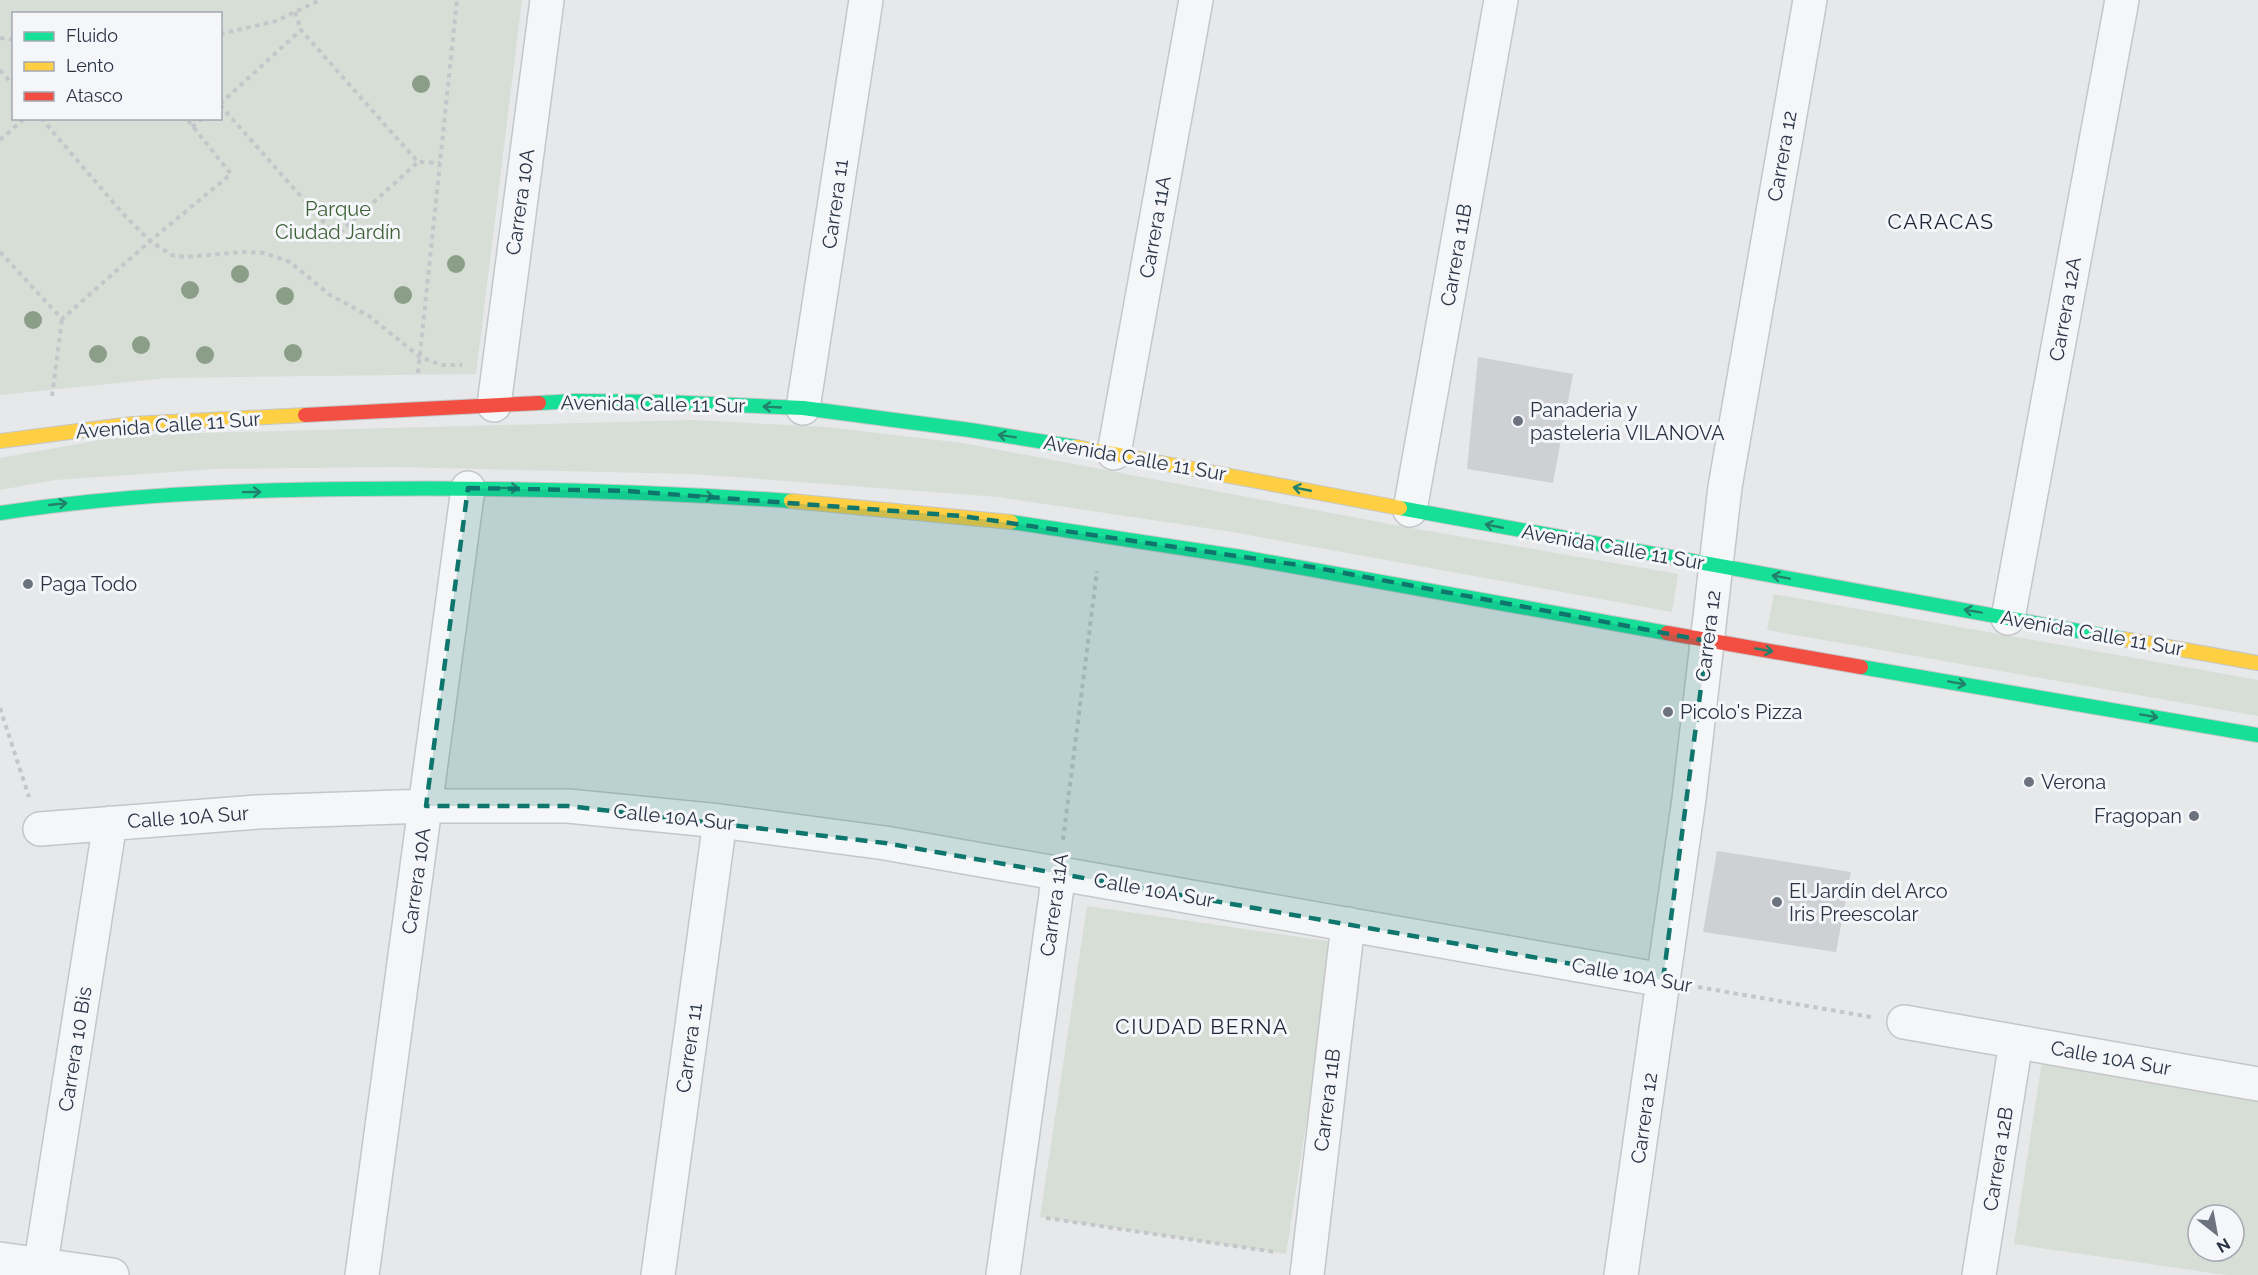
<svg xmlns="http://www.w3.org/2000/svg" width="2258" height="1275" viewBox="0 0 2258 1275" font-family="Raleway,sans-serif">
	<style>
		.green { fill: #d6ded6; fill-rule: evenodd }
		.building { fill: #ced0d3 }
		.lines { fill: none; stroke-linecap: round; stroke-linejoin: round }
		.street-casing { stroke: #c4c6c8; stroke-width: 36 }
		.fast-casing { stroke: #c4c6c8; stroke-width: 16 }
		.slow-casing { stroke: #c4c6c8; stroke-width: 16 }
		.jam-casing { stroke: #c4c6c8; stroke-width: 16 }
		.path { stroke: #c5c6ca; stroke-width: 4; stroke-dasharray: 4.5 4.5; stroke-linecap: butt }
		.street { stroke: #f5f6f7; stroke-width: 33 }
		.fast { stroke: #16e098; stroke-width: 14 }
		.slow { stroke: #ffcf43; stroke-width: 14 }
		.jam { stroke: #f24e42; stroke-width: 14 }
		.tree { fill: #8a9e88 }
		.oneway { stroke: #22816a }
		.marked { fill: #0f766e; fill-opacity: 0.2; stroke: #0f766e; stroke-width: 4.5; stroke-dasharray: 12 8; stroke-linejoin: round }
		.poi-dot { fill: #6c737f; stroke: #f4f6f9; stroke-width: 2 }
		.labels { text-anchor: middle; stroke-width: 6; stroke-linejoin: round; paint-order: stroke }
		.street-label { font-size: 20px; fill: #2b3445; stroke: #f4f6f9 }
		.park-label { font-size: 20px; fill: #3f6138; stroke: #f4f6f9 }
		.poi-label { font-size: 20px; fill: #2b3445; stroke: #f4f6f9; text-anchor: start }
		.neighbourhood-label { font-size: 21px; letter-spacing: 1.5px; fill: #1d2536; stroke: #f4f6f9 }
	</style>
	<rect width="100%" height="100%" fill="#e6e8ea"/>
	<path class="green" d="M0,0H522L476,374L167,378L0,395ZM14,14H220V118H14Z
		M693,420L826,427L963,443L1405,527L1678,574L1672,612L1226,531L998,497L693,474L396,467L215,469L55,480L0,490V458L128,435Z
		M1774,594L2258,680V716L1767,630Z
		M1087,906L1334,942L1286,1254L1040,1217Z
		M2042,1061L2258,1094V1275H2226L2014,1244ZM2198,1215H2234V1251H2198Z"/>
	<path class="building" d="M1478,357L1573,374L1553,483L1467,469Z
		M1717,851L1851,872L1836,952L1703,932Z"/>
	<g class="lines">
		<g class="street-casing">
			<path id="street" d="M494,405L547,0
				M803,408L866,0
				M1114,453L1196,0
				M1410,510L1501,0
				M2008,618L2122,0
				M40,829L257,812L426,806H568L720,821L885,843L1663,980
				M1904,1022L2258,1084
				M0,1259L112,1275
				M39,1275L110,823
				M362,1275L468,488
				M658,1275L720,821
				M1003,1275L1059,873
				M1307,1275L1348,924
				M1621,1275L1689,799L1725,487L1810,0
				M1979,1275L2016,1042"/>
		</g>
		<g class="fast-casing">
			<path id="fast" d="M539,403L575,401L664,402L803,408L970,430L1076,447
				M1400,508L2123,639
				M0,513C117,495 234,490 352,489C499,487 645,491 791,501
				M1011,522L1241,557L1667,633
				M1861,667L2258,735"/>
		</g>
		<g class="slow-casing">
			<path id="slow" d="M0,441L132,424L305,415
				M1076,447L1400,508
				M791,501L1011,522
				M2123,639L2258,663"/>
		</g>
		<g class="jam-casing">
			<path id="jam" d="M305,415L539,403
				M1667,633L1861,667"/>
		</g>
		<path class="path" d="M295,12L301,30
			M220,34L276,21L320,0
			M0,38L14,40
			M0,70L14,86
			M220,104L301,30L418,162L440,163
			M220,105L336,236L418,162
			M41,118L124,215L150,241L172,255L185,257L243,252L264,253L290,262L330,295L369,316L420,357L442,365H462
			M192,127L203,118
			M0,140L25,118
			M0,252L62,319L150,241L231,174L186,118
			M418,373L457,0
			M52,396L62,319
			M0,708L29,797
			M1063,840L1097,571
			M1698,987L1871,1017
			M1046,1218L1275,1252"/>
		<use href="#street" class="street"/>
		<use href="#fast" class="fast"/>
		<use href="#slow" class="slow"/>
		<use href="#jam" class="jam"/>
	</g>
	<g class="tree">
		<circle cx="421" cy="84" r="9"/>
		<circle cx="456" cy="264" r="9"/>
		<circle cx="240" cy="274" r="9"/>
		<circle cx="190" cy="290" r="9"/>
		<circle cx="403" cy="295" r="9"/>
		<circle cx="285" cy="296" r="9"/>
		<circle cx="33" cy="320" r="9"/>
		<circle cx="141" cy="345" r="9"/>
		<circle cx="293" cy="353" r="9"/>
		<circle cx="98" cy="354" r="9"/>
		<circle cx="205" cy="355" r="9"/>
	</g>
	<defs><path id="oneway-shaft" d="M-6 0H5M1.5-3L5.5 0L1.5 3" fill="none" stroke-width="1.6" stroke-linecap="round" stroke-linejoin="round" transform="scale(1.5)"/></defs>
	<g class="oneway">
		<use href="#oneway-shaft" transform="translate(772 407) rotate(-177)"/>
		<use href="#oneway-shaft" transform="translate(1007 436) rotate(-171)"/>
		<use href="#oneway-shaft" transform="translate(510 488) rotate(1)"/>
		<use href="#oneway-shaft" transform="translate(1302 489) rotate(-169)"/>
		<use href="#oneway-shaft" transform="translate(252 492) rotate(-1)"/>
		<use href="#oneway-shaft" transform="translate(705 496) rotate(4)"/>
		<use href="#oneway-shaft" transform="translate(58 504) rotate(-6)"/>
		<use href="#oneway-shaft" transform="translate(1494 526) rotate(-169)"/>
		<use href="#oneway-shaft" transform="translate(1781 577) rotate(-170)"/>
		<use href="#oneway-shaft" transform="translate(1973 611) rotate(-170)"/>
		<use href="#oneway-shaft" transform="translate(1764 650) rotate(10)"/>
		<use href="#oneway-shaft" transform="translate(1957 683) rotate(10)"/>
		<use href="#oneway-shaft" transform="translate(2149 716) rotate(10)"/>
	</g>
	<path class="marked" d="M468,488L628,491L962,516L1312,567L1707,641L1663,980L885,843L568,806H426Z"/>
	<g class="poi-dot">
		<circle cx="1518" cy="421" r="6"/>
		<circle cx="28" cy="584" r="6"/>
		<circle cx="1668" cy="712" r="6"/>
		<circle cx="2029" cy="782" r="6"/>
		<circle cx="2194" cy="816" r="6"/>
		<circle cx="1777" cy="902" r="6"/>
	</g>
	<g class="labels">
		<g class="street-label">
			<text transform="translate(1782 156) rotate(-80)" y="7">Carrera 12</text>
			<text transform="translate(520 202) rotate(-82)" y="7">Carrera 10A</text>
			<text transform="translate(835 204) rotate(-82)" y="7">Carrera 11</text>
			<text transform="translate(1155 227) rotate(-80)" y="7">Carrera 11A</text>
			<text transform="translate(1456 255) rotate(-80)" y="7">Carrera 11B</text>
			<text transform="translate(2065 309) rotate(-80)" y="7">Carrera 12A</text>
			<text transform="translate(653 404) rotate(1)" y="7">Avenida Calle 11 Sur</text>
			<text transform="translate(168 425) rotate(-4)" y="7">Avenida Calle 11 Sur</text>
			<text transform="translate(1135 458) rotate(10)" y="7">Avenida Calle 11 Sur</text>
			<text transform="translate(1613 547) rotate(10)" y="7">Avenida Calle 11 Sur</text>
			<text transform="translate(2092 633) rotate(10)" y="7">Avenida Calle 11 Sur</text>
			<text transform="translate(1708 636) rotate(-83)" y="7">Carrera 12</text>
			<text transform="translate(188 817) rotate(-4)" y="7">Calle 10A Sur</text>
			<text transform="translate(674 817) rotate(6)" y="7">Calle 10A Sur</text>
			<text transform="translate(416 881) rotate(-82)" y="7">Carrera 10A</text>
			<text transform="translate(1154 890) rotate(10)" y="7">Calle 10A Sur</text>
			<text transform="translate(1054 905) rotate(-82)" y="7">Carrera 11A</text>
			<text transform="translate(1632 975) rotate(10)" y="7">Calle 10A Sur</text>
			<text transform="translate(689 1048) rotate(-82)" y="7">Carrera 11</text>
			<text transform="translate(75 1049) rotate(-81)" y="7">Carrera 10 Bis</text>
			<text transform="translate(2111 1058) rotate(10)" y="7">Calle 10A Sur</text>
			<text transform="translate(1327 1100) rotate(-83)" y="7">Carrera 11B</text>
			<text transform="translate(1644 1118) rotate(-82)" y="7">Carrera 12</text>
			<text transform="translate(1998 1159) rotate(-81)" y="7">Carrera 12B</text>
		</g>
		<g class="park-label">
			<text x="338" y="216">Parque<tspan x="338" dy="23">Ciudad Jardín</tspan></text>
		</g>
		<g class="poi-label">
			<text x="1530" y="417">Panaderia y<tspan x="1530" dy="23">pasteleria VILANOVA</tspan></text>
			<text x="40" y="591">Paga Todo</text>
			<text x="1680" y="719">Picolo's Pizza</text>
			<text x="2041" y="789">Verona</text>
			<text x="2182" y="823" text-anchor="end">Fragopan</text>
			<text x="1789" y="898">El Jardín del Arco<tspan x="1789" dy="23">Iris Preescolar</tspan></text>
		</g>
		<g class="neighbourhood-label">
			<text x="1941" y="229">CARACAS</text>
			<text x="1202" y="1034">CIUDAD BERNA</text>
		</g>
	</g>
	<rect x="12" y="12" width="210" height="108" fill="#f4f6f9" stroke="#a4a8b1" stroke-width="1.5"/>
	<rect x="24" y="32" width="30" height="9" fill="#16e098" stroke="#a4a8b1" stroke-width="1.5"/>
	<text x="66" y="42" font-size="18" fill="#2b3445">Fluido</text>
	<rect x="24" y="62" width="30" height="9" fill="#ffcf43" stroke="#a4a8b1" stroke-width="1.5"/>
	<text x="66" y="72" font-size="18" fill="#2b3445">Lento</text>
	<rect x="24" y="92" width="30" height="9" fill="#f24e42" stroke="#a4a8b1" stroke-width="1.5"/>
	<text x="66" y="102" font-size="18" fill="#2b3445">Atasco</text>
	<g transform="translate(2216 1233) rotate(149)"><circle r="28" fill="#f4f6f9" stroke="#a4a8b1" stroke-width="1.5"/>
	<path d="M0-4.5L10 22L0 15L-10 22Z" fill="#6c737f"/>
	<text y="-9" font-size="16" font-weight="bold" text-anchor="middle" fill="#2b3445">N</text>
	</g>
</svg>
